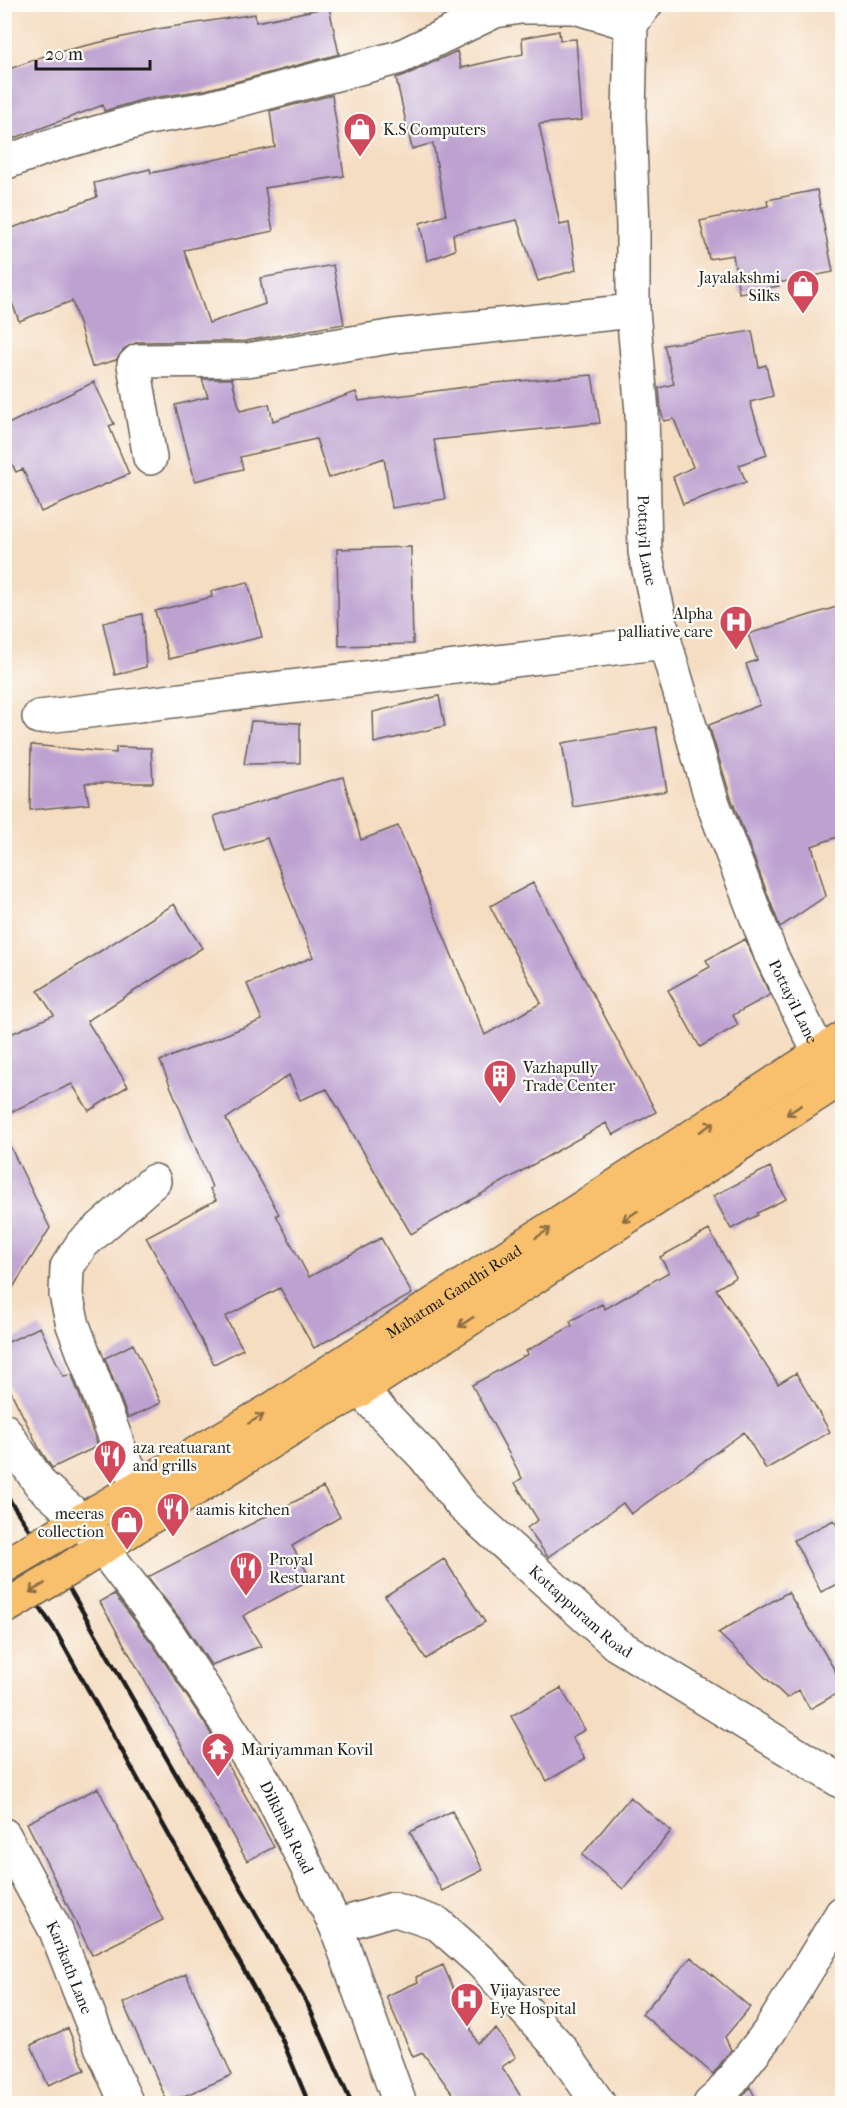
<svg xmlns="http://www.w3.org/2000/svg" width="847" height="2108" font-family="'IM FELL French Canon',serif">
<rect width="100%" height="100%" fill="#fdfcf7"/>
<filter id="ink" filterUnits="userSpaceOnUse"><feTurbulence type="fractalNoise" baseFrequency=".0167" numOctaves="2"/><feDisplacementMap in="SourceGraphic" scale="12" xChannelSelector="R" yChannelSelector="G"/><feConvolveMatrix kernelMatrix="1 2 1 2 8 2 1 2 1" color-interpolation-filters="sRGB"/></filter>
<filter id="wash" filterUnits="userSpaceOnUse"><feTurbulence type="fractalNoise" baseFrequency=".008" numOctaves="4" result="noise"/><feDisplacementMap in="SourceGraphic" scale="24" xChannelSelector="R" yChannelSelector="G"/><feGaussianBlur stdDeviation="1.35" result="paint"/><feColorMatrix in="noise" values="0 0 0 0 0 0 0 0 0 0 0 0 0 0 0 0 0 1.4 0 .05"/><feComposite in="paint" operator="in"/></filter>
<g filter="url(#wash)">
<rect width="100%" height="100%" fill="#f5ddc2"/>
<g id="blocks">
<path fill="#bda2d1" d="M329,7L339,54L205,90L145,99L104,111L103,105L4,142V71L50,54L157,29L255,14L256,22Z
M559,31L560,40L576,39L582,120L539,124L560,225L569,223L576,270L538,281L517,220L453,234L455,250L427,261L420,223L446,215L433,143L412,149L396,78L408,74L457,51L461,68L523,54L522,38Z
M332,95L344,176L265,188L273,231L184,250L209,323L265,304L260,278L333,265L344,324L245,341L138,342L125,348L116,360L92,367L72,301L19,321L4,282V231L97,197L94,183L150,169L151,173L275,147L270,111Z
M817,190L833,272L778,283L779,286L739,293L733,255L709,259L700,221L768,206L767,200Z
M752,331L759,367L766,365L773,396L750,402L767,455L739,465L746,482L683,504L673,477L693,467L674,419L664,421L661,412L659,388L674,384L664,345Z
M592,375L600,423L434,440L445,499L392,508L384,458L329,478L316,439L240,457L243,469L195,481L175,405L208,397L202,379H232L240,411L269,404L273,421L356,392L359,401L496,383Z
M94,382L114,424L109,426L129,474L41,512L23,469L16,472L4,448V426Z
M411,547L413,644L339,646L337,549Z
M248,582L262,637L169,659L155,611L212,597L211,591Z
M843,605V835L812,846L826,896L780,927L730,795L709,725L760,705L746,664L757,660L748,634Z
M142,614L146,667L115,675L103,623Z
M439,696L445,726L374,743L373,712Z
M251,721L300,723V763L244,764Z
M656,727L667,791L573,807L562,743Z
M31,745L116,753V747L151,748L153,783H85L89,804L30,810Z
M343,777L361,840L398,826L485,1035L541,1003L490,906L533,883L656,1112L613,1135L606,1123L411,1234L327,1089L300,1100L289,1075L226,1119L279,1214L276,1215L309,1277L381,1238L412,1294L314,1348L280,1288L225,1317L243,1349L214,1364L146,1237L216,1200L210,1189L212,1187L160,1061L262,1020L247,984L313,957L267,838L225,851L214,816Z
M174,904L202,948L87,1021L128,1086L89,1111L72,1084L4,1115V1037L54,1015L38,991Z
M745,939L770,995L733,1015L738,1025L700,1047L668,990L710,967L706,960Z
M4,1134L50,1228L4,1302Z
M770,1167L786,1199L757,1213L758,1215L731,1229L713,1196Z
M709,1230L736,1277L716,1289L778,1384L796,1373L830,1432L766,1469L744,1432L631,1514L623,1503L548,1557L527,1528L538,1520L515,1483L522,1478L472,1385L528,1354L526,1351L572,1326L570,1321L602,1304L605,1309L669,1272L660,1257Z
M40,1327L63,1376L72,1375L98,1446L52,1468L39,1448L4,1378V1344Z
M133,1344L161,1403L128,1418L105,1358Z
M323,1487L340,1517L292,1546L311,1579L243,1616L261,1646L211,1665L184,1624L148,1577Z
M834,1520L843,1538V1581L821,1592L794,1540Z
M444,1559L485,1622L426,1659L385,1596Z
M788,1592L843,1684V1690L810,1709L799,1690L787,1698L718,1633Z
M114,1594L154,1646L207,1727L274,1847L247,1861L100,1602Z
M561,1688L585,1730L572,1737L585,1759L547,1781L511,1716Z
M98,1788L163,1920L92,1955L27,1823Z
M630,1797L671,1831L623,1889L582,1855Z
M452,1811L483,1870L442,1891L410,1832Z
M691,1957L750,2007L725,2037L731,2050L713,2074L642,2014Z
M443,1965L477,2043L496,2029L516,2057L502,2067L525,2103H459L423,2053L413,2057L386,1996L418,1982L416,1977Z
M186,1974L232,2075L168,2103L123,2003Z
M68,2028L85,2070L48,2085L31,2045Z
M750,2087L758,2103H747L741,2099Z"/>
</g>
</g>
<g filter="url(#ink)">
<use href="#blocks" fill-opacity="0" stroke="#686056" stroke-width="1.5"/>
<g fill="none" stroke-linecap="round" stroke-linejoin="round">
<g stroke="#686056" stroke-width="36">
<g id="minor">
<path id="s1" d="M646,4L631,24L629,116L633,226V311L642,412L645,552L665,642L712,801L771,955L832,1079"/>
<path d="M4,163L50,146L148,118L209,108L400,57L495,11L520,7H575L631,24"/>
<path d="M150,458L134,365L138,361L247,360L395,336L633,311"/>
<path d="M39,717L665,642"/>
<path id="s2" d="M343,1367L360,1390L424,1456L462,1505L616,1644L842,1782"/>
<path id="s3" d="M4,1430L41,1485L81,1520L169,1635L266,1784L336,1926L400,2104"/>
<path d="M140,1485L123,1458L73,1325L66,1295L67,1267L82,1244L154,1181"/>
<path id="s4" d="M4,1835L56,1931L101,2046L127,2104"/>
<path d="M336,1926L393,1909L438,1924L481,1962L560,2048L599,2104"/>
<path d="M710,2104L721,2094L769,2032L842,1913"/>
</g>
</g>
<g stroke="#686056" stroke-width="36">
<g id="major">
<path id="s5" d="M60,1533L269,1411L842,1039"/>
<path d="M70,1568L308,1418L360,1390L842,1078"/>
</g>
</g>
<use href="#minor" stroke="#fff" stroke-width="33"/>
<use href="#major" stroke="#f8bf6c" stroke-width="33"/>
<path stroke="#1c1c1c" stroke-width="4.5" d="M4,1492L72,1593L308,2005L352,2104
M4,1555L55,1630L281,2037L309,2104"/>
<g stroke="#686056" stroke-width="36" stroke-linecap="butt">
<path id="major-bridge" d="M4,1566L60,1533
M4,1608L70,1568"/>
</g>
<use href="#major-bridge" stroke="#f8bf6c" stroke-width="33"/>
</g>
<defs><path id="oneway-shaft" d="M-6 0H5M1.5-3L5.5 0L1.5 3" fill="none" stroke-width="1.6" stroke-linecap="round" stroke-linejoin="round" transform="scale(1.5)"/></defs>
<g stroke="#8a6e44">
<use href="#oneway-shaft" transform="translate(794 1110) rotate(147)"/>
<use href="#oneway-shaft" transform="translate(707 1127) rotate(-33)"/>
<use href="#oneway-shaft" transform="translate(630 1216) rotate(147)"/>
<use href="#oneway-shaft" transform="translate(543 1233) rotate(-33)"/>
<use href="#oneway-shaft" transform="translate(466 1322) rotate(147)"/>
<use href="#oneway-shaft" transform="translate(256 1419) rotate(-30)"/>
<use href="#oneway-shaft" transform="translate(37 1588) rotate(149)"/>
</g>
</g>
<defs>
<g id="shop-pin" transform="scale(1.725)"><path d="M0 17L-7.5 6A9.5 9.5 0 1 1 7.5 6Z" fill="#d1495b" stroke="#fdfcf7"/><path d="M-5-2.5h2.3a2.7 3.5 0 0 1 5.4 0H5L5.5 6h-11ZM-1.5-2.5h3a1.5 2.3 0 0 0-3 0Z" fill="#fff"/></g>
<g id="hospital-pin" transform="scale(1.725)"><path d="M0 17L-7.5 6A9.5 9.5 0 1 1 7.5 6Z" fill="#d1495b" stroke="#fdfcf7"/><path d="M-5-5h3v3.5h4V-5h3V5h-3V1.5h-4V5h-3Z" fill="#fff"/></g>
<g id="building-pin" transform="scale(1.725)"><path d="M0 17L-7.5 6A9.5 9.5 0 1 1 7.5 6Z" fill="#d1495b" stroke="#fdfcf7"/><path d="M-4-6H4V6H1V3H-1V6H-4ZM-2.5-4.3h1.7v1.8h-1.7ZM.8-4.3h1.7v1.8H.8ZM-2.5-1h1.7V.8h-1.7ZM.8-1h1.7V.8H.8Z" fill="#fff"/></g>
<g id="restaurant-pin" transform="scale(1.725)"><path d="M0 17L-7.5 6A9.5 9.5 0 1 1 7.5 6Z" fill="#d1495b" stroke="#fdfcf7"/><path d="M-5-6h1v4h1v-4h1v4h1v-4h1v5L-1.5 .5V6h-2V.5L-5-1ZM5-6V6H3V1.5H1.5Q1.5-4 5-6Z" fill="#fff"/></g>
<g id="temple-pin" transform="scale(1.725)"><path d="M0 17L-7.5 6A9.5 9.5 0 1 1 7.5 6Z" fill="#d1495b" stroke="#fdfcf7"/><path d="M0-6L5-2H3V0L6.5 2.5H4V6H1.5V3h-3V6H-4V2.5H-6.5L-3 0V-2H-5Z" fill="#fff"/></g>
</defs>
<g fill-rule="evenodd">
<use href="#shop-pin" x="360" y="129"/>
<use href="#shop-pin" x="803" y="286"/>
<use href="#hospital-pin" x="736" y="622"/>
<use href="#building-pin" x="500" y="1076"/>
<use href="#restaurant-pin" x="110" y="1456"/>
<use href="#restaurant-pin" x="173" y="1509"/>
<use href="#shop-pin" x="127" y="1522"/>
<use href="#restaurant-pin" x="246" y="1568"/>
<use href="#temple-pin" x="218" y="1749"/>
<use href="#hospital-pin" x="467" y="1999"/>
</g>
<g text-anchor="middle" stroke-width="4.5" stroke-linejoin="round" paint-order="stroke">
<g font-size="16" fill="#1c1c1c" stroke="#fdfcf7" text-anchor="start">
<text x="383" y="135">K.S Computers</text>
<text x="780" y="283" text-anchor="end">Jayalakshmi<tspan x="780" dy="18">Silks</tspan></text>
<text x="713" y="619" text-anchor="end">Alpha<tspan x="713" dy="18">palliative care</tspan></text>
<text x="523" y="1073">Vazhapully<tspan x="523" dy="18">Trade Center</tspan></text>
<text x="133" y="1453">aza reatuarant<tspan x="133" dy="18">and grills</tspan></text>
<text x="196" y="1515">aamis kitchen</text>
<text x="104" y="1519" text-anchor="end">meeras<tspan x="104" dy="18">collection</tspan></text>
<text x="269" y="1565">Proyal<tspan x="269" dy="18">Restuarant</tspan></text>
<text x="241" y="1755">Mariyamman Kovil</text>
<text x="490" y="1996">Vijayasree<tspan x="490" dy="18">Eye Hospital</tspan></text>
</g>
<g font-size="16" fill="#1c1c1c" stroke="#fdfcf7">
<text dy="6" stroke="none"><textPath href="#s1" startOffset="542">Pottayil Lane</textPath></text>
<text dy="6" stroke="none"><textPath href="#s1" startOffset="1028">Pottayil Lane</textPath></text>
<text dy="6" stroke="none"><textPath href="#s5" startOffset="462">Mahatma Gandhi Road</textPath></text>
<text dy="6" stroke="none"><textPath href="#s2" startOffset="342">Kottappuram Road</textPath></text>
<text dy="6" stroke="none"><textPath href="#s3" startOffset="490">Dilkhush Road</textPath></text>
<text dy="6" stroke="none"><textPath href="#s4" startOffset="148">Karikath Lane</textPath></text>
</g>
</g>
<rect width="847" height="2108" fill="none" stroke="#fdfcf7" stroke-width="24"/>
<path d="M36 60v9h114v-9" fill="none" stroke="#1c1c1c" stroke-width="3"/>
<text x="45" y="60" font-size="18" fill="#1c1c1c" stroke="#fdfcf7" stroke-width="4.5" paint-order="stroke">20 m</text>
</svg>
